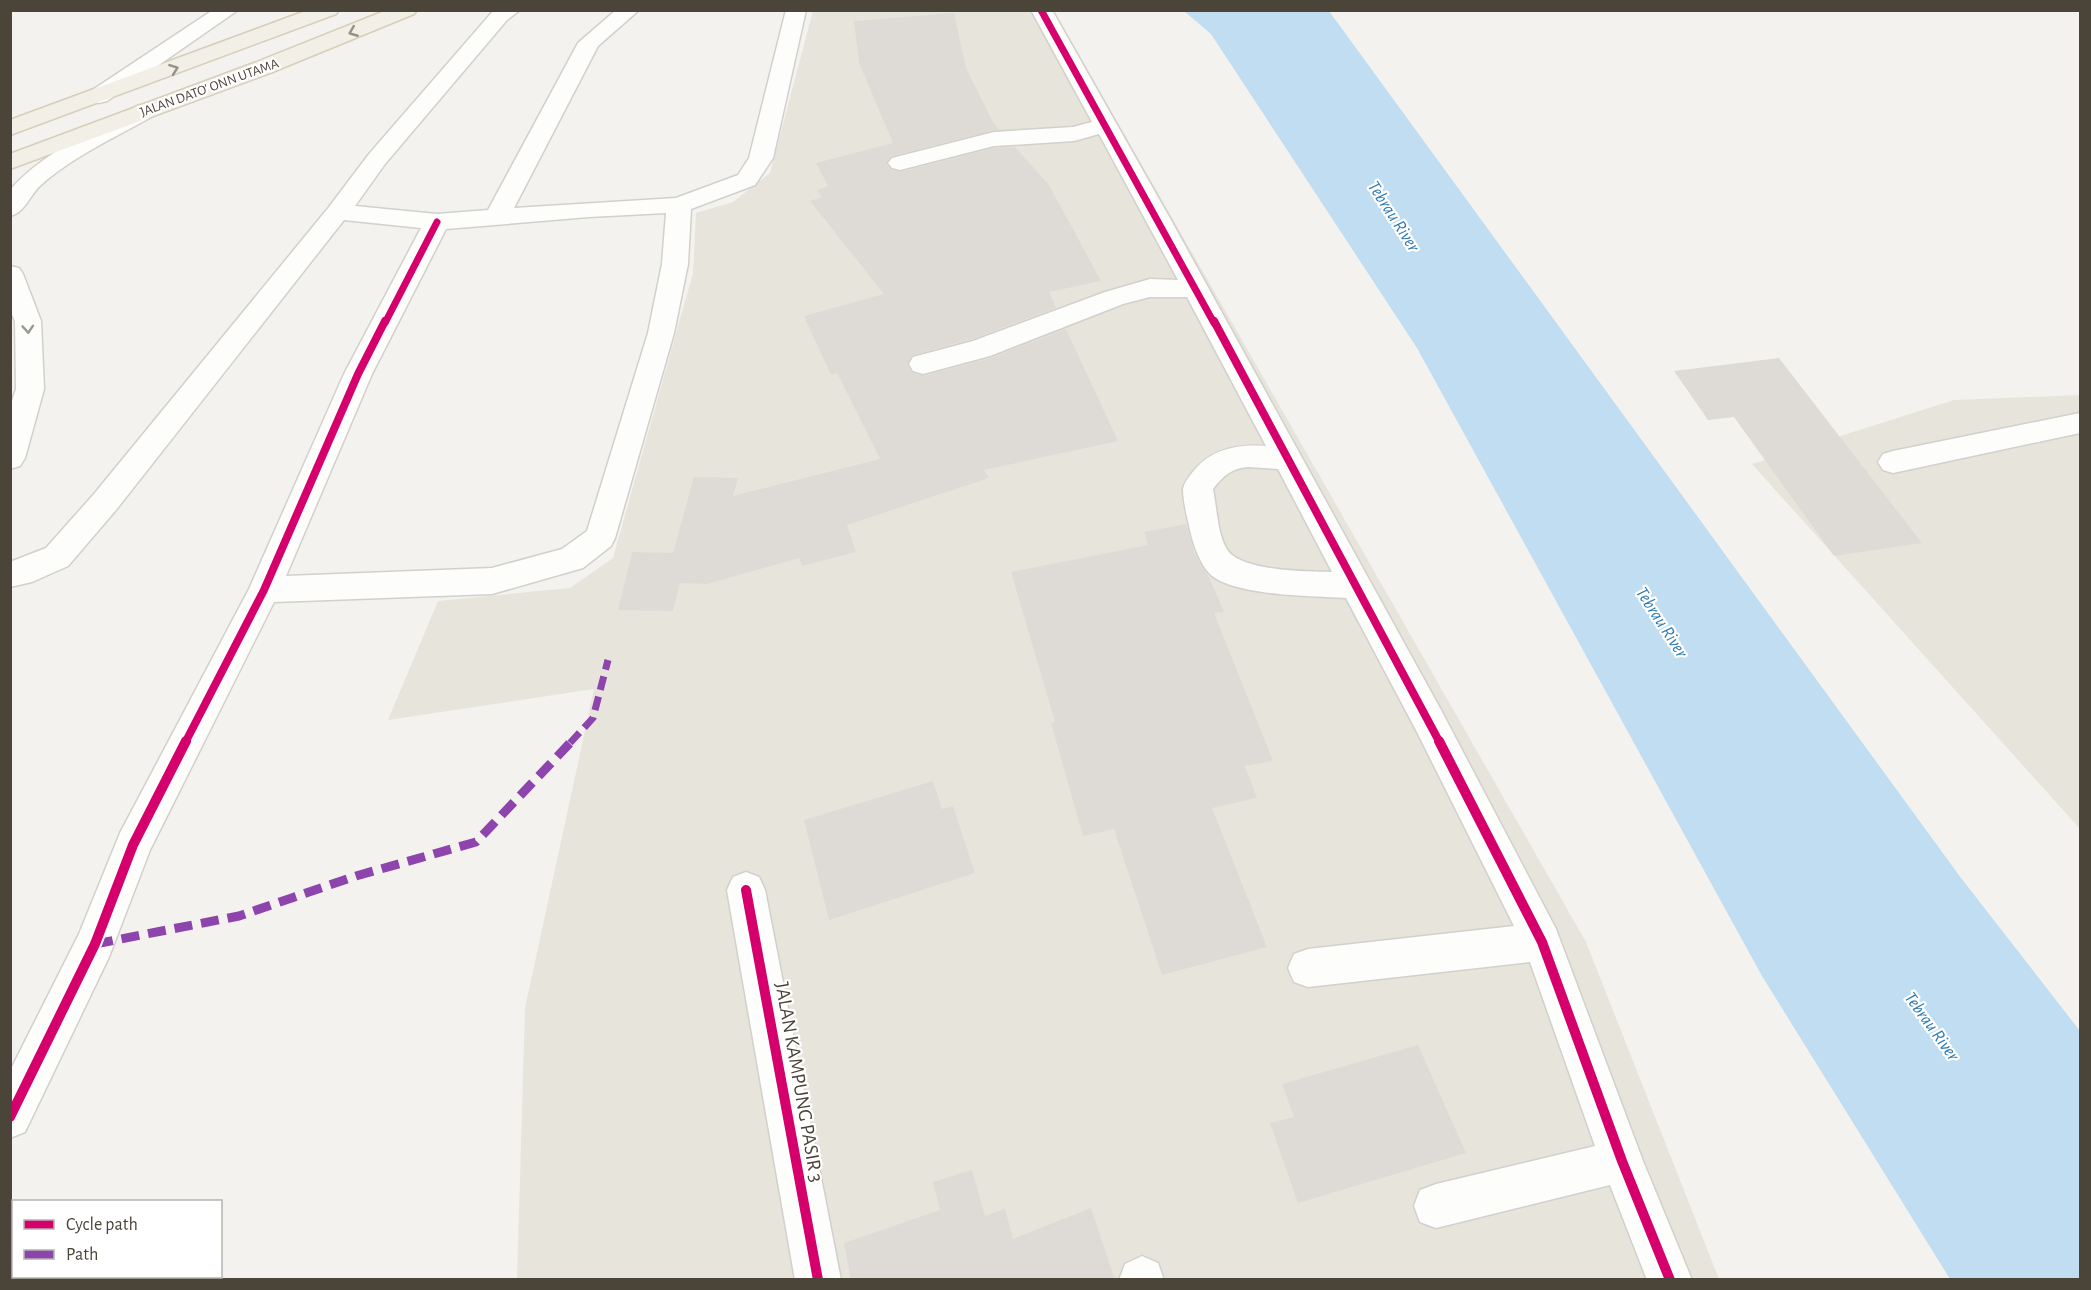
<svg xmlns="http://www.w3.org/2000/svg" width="2091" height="1290" font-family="'Alegreya Sans',sans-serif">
<rect width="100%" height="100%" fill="#f4f2ee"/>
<path fill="#e7e4dc" d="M813,11H1054L1586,942L1719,1279H517L525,1008L594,689L388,720L438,601L570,588L613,558L693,273L696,213L733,202L770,173Z
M2080,395V829L1752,464L1954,400Z"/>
<path fill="#c0ddf1" d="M1184,11H1329L1961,878L2080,1031V1279H1950L1762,976L1417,348L1211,34Z"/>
<path fill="#dedbd6" d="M954,13L966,68L994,124L999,129L891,156L886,164L891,170L901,172L994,148L1015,147L1049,185L1101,281L1049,292L1056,308L972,339L912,355L907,365L912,373L924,376L991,358L1066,329L1118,441L984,470L989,478L847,525L856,552L802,566L799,558L707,584L680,583L673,611L618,610L632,552L673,553L694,477L738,478L733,496L880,459L837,373L831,375L804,316L884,294L810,201L822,197L817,190L828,186L816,163L893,143L859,63L854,21Z
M1779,358L1816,406L1922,543L1834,556L1734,417L1708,420L1674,371Z
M1186,524L1195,555L1209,577L1224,612L1214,613L1273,761L1245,766L1257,798L1212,808L1267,947L1162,975L1114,829L1083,836L1051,723L1055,722L1011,572L1148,545L1144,532Z
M933,781L942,809L953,806L975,873L829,920L804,820Z
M1418,1045L1466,1153L1298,1203L1270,1123L1294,1117L1282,1084Z
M972,1170L985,1216L1005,1209L1013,1239L1091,1208L1115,1280H851L844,1243L940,1210L933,1182Z"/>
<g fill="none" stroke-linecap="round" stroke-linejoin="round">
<g stroke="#d2d0cb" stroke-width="3">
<path id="minor" d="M213,10H238L107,101L99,103L91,101L88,96L91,91Z
M494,10H520L507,20L385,164L355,206L437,214L488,210L578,43L616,10H639L598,46L514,208L676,198L738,175L749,158L786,10H806L773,158L755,185L691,209L688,264L674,333L615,538L611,546L583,568L492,594L274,602L150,850L109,957L25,1132L10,1138V1071L79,934L120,833L249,589L344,374L421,228L344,220L116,510L68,566L32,582L10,587V562L46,548L94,494L329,207L369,154ZM666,213L662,264L648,333L587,531L562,549L492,568L286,576L372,374L446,229L589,217Z
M1031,10H1052L1172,222L1441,710L1556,929L1643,1161L1692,1280H1647L1610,1185L1436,1228L1420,1222L1414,1206L1420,1190L1436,1184L1595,1146L1530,962L1308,987L1294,982L1288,968L1294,954L1308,949L1514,926L1417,732L1346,598C1313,596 1236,596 1211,575C1200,565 1193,544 1190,530C1187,517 1183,501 1183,489C1184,483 1189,477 1192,473C1210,449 1237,444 1266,446L1187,297H1150L1123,304L990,356L923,374L913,371L909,364L913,357L973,341L1105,292L1150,279L1178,280L1099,134L1074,141L994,146L900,170L892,168L888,163L892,158L994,132L1073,127L1092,122ZM1248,467L1278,469L1332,572C1307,571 1239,572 1226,548C1217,531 1217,508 1213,489C1223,476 1232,468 1248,467Z
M145,104L153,106L156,111L153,116C116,137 74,156 42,184C30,194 25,213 10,216V190C43,152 94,131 137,106Z
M10,266L19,268L23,274L41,321L44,389L25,458L20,466L10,469V407L16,389L15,321L10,310Z
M2080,413V433L1893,473L1883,470L1878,462L1883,454L1893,451Z
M746,872L759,877L765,890L841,1280H795L727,890L733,877Z
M1142,1256L1158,1263L1164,1280H1119L1125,1264Z"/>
</g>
<g stroke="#d6cebb" stroke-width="3">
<path id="major" d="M308,10H339L336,14L10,135V120Z
M387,10H417L414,14L270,73L10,169V154L254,63Z"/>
</g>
<use href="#minor" fill="#fdfdfc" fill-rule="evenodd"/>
<use href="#major" fill="#f2efe6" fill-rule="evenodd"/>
<path stroke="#8e44ad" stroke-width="7" stroke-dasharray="14 7" stroke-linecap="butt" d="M570,743L593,718L608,660"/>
<path stroke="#8e44ad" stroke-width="9" stroke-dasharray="18 9" stroke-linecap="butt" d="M95,944L239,916L356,876L476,842L572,741"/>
<g stroke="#fff" stroke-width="10">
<path id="cycleway-far2" d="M1041,10L1214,323
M385,323L437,222"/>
</g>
<g stroke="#fff" stroke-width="12">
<path id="cycleway-far1" d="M1214,321L1440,743
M185,743L264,590L358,374L385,321"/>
</g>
<g stroke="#fff" stroke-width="14">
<path id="cycleway" d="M1439,741L1542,942L1622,1161L1670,1280
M746,890L818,1280
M10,1117L95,944L133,845L186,741"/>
</g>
<use href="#cycleway-far2" stroke="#d6006c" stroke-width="7"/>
<use href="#cycleway-far1" stroke="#d6006c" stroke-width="8"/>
<use href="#cycleway" stroke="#d6006c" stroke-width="10"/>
</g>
<defs><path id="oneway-chevron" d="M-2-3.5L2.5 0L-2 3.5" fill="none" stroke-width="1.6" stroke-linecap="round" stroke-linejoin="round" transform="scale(1.5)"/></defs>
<g stroke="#969187">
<use href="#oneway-chevron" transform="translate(353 32) rotate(158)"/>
<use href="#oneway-chevron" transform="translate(174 69) rotate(-20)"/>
</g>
<use stroke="#9b9791" href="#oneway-chevron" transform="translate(28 329) rotate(86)"/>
<g text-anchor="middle" stroke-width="4.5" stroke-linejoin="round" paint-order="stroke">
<g font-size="14" fill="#4b4439" stroke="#fff">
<text transform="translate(209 87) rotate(-20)" y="5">JALAN DATO' ONN UTAMA</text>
</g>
<g font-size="18" font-style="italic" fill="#2e7ab2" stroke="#fff">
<text transform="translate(1394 216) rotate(57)" y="6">Tebrau River</text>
<text transform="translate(1662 622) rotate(57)" y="6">Tebrau River</text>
<text transform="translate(1932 1026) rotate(54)" y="6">Tebrau River</text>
</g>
<g font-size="20" fill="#4b4439" stroke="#fff">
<text transform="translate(800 1082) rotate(80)" y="7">JALAN KAMPUNG PASIR 3</text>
</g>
</g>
<rect width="2091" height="1290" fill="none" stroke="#4b4439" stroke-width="24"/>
<rect x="12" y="1200" width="210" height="78" fill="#ffffff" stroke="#b7b4b0" stroke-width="1.5"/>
<rect x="24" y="1220" width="30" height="9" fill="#d6006c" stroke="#b7b4b0" stroke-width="1.5"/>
<text x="66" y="1230" font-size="18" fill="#4b4439">Cycle path</text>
<rect x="24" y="1250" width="30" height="9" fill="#8e44ad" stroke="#b7b4b0" stroke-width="1.5"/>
<text x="66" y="1260" font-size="18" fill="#4b4439">Path</text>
</svg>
